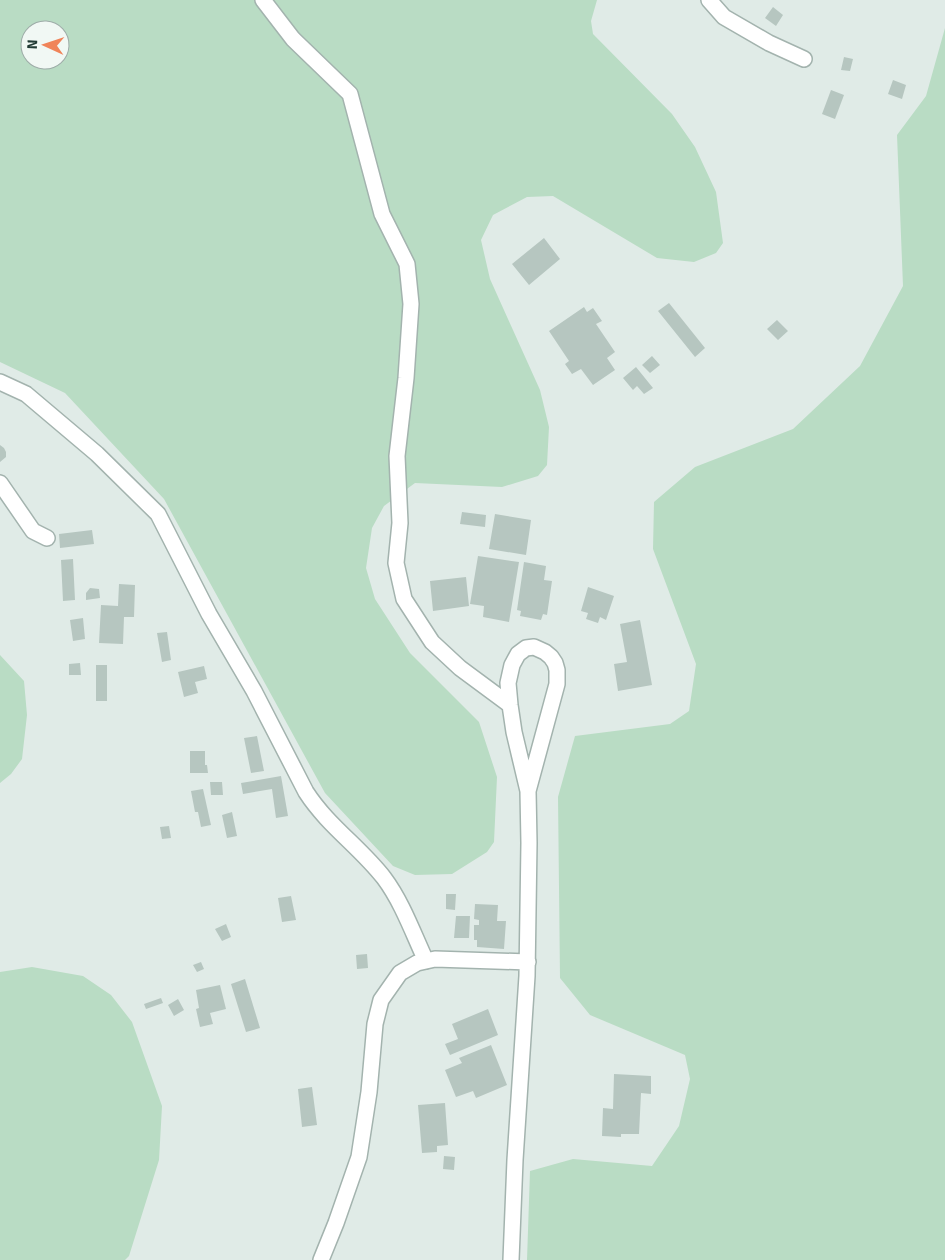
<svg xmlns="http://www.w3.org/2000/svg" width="945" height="1260" font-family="Signika,sans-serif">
<rect width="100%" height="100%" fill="#e0ebe7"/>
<path fill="#b9dcc4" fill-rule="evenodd" d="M0,0H597L591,21L593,34L672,114L695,147L716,192L723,243L716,253L694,262L657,258L553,196L527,197L493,215L481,240L490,279L540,390L549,427L547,465L538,476L502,487L415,483L384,506L372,528L366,568L375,599L410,653L479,722L497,777L494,842L487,852L452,874L415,875L393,866L325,793L164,499L65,393L0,362ZM30,30H60V60H30Z
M945,28V1260H527L530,1171L573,1159L652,1166L679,1126L690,1079L685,1055L590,1015L560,978L558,797L575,736L670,724L689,711L696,664L653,549L654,502L695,467L793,429L860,366L903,286L897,135L926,96Z
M0,655L24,681L27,715L22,759L11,774L0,783Z
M32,967L83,976L111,995L132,1022L162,1106L159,1160L129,1256L125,1260H0V972Z"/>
<path fill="#b6c6c0" d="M773,7L783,15L776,26L765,18Z
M844,57L853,59L850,71L841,70Z
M893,80L906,85L902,99L888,94Z
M831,90L844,95L835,119L822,114Z
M544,238L560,259L529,285L512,264Z
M669,303L705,348L695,357L658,311Z
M584,307L587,312L593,308L602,321L596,324L615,352L607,358L615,370L593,385L581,369L572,374L565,364L569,361L549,331Z
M777,320L788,331L778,340L767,329Z
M652,356L660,365L650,373L642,365Z
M636,367L653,388L644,394L637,386L633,390L623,378Z
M0,445L4,448L6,452V457L0,462Z
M462,512L486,515L485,527L460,524Z
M495,514L531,520L526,555L489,549Z
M92,530L94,544L60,548L59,534Z
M478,556L519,562L509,622L483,617L484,606L470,604Z
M73,559L75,600L63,601L61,560Z
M524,562L546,566L544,580L552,581L547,615L543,614L541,620L520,616L521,611L517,610Z
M466,577L469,606L433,611L430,581Z
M119,584L135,585L134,617H124L123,644L99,643L101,605L118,606Z
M588,587L614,596L606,620L600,617L598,623L586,619L588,613L581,611Z
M90,588L99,589L100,598L86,600V593Z
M83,618L85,639L73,641L70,620Z
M640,620L652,685L618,691L614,664L627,662L620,624Z
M167,632L171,660L162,662L157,633Z
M80,663L81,675H69V664Z
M96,665H107V701H96Z
M204,666L207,679L195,682L198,693L184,697L178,672Z
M257,736L264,771L251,773L244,738Z
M190,751H205V765H207L208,773H190Z
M281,776L288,816L276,818L272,789L243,794L241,783Z
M210,782H222L223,795H211Z
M203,789L211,825L201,827L198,812H195L191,791Z
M232,812L237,836L227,838L222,815Z
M169,826L171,838L162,839L160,827Z
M446,894H456L455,910L446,909Z
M291,896L296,920L282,922L278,898Z
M475,904L498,905L497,921H506L504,949L477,947V940H474V925H479V920L474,919Z
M456,916H470L469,938H454Z
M226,924L231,937L222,941L215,929Z
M367,954L368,968L357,969L356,955Z
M201,962L204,969L197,972L193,965Z
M245,979L260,1028L246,1032L231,984Z
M220,985L226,1009L210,1013L213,1024L200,1027L196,1009L199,1008L196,990Z
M161,998L163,1003L146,1009L144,1004Z
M178,999L184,1010L174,1016L168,1005Z
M488,1009L498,1035L450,1055L445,1044L458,1039L452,1024Z
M491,1045L507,1085L476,1098L473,1091L456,1097L445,1070L462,1063L459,1058Z
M614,1074L651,1076V1094L641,1093L639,1134H621V1137L602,1136L603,1108L613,1109Z
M312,1087L317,1125L302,1127L298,1089Z
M445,1103L448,1145L437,1146V1152L422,1153L418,1105Z
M444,1156L455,1157L454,1170L443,1169Z"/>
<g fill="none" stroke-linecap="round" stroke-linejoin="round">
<g stroke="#a3b3ae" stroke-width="18">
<path id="street" d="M263,0L293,39L350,94L382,214L407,264L411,304L406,378L397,456L400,523L396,563L404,599L432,642L460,668L510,705
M709,0L724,17L769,43L804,59
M0,382L26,394L97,454L158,514L209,614L254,691L306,792C328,826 360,847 384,878C402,902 413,933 426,961
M0,483L33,531L47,538
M321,1260L336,1223L359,1157L369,1092L375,1024L381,1000L400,973L417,963L435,959L528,962
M511,1260L515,1160L527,976L529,843L528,791L514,732L510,705L508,683L512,665L518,654L526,648L534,647L545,652L551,657L555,663L557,670V684L528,791"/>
</g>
<use href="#street" stroke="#fff" stroke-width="15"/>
</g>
<g transform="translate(45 45) rotate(273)"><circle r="24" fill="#f1f8f4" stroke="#9eaca8"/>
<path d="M0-4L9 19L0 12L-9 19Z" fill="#f08459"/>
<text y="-8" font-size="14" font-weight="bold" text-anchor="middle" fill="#213b35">N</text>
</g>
</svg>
